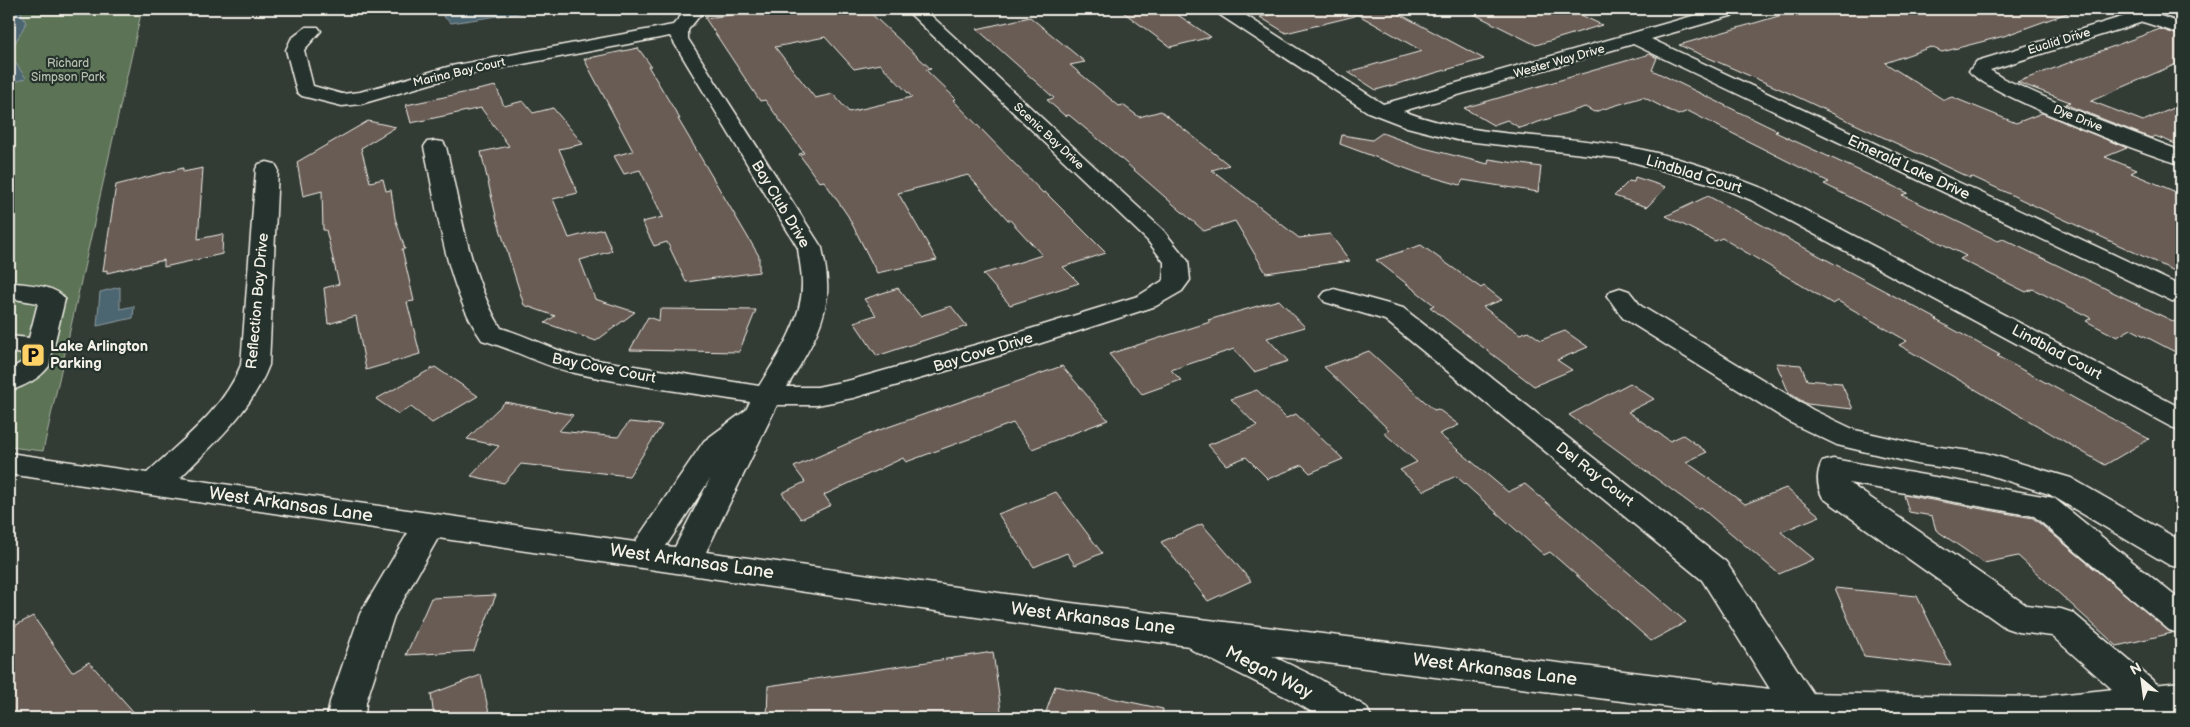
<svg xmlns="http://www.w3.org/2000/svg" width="2190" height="727" font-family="'Balsamiq Sans',sans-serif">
<rect width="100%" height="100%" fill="#333b35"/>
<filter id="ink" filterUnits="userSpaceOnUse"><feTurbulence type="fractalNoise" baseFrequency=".02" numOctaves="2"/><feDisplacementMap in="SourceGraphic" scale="10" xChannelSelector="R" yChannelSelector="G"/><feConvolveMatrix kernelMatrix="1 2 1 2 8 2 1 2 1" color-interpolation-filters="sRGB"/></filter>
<g filter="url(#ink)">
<path fill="#5c7357" stroke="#a8b2a0" d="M9,9H142L43,451L9,447Z"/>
<path fill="#4c6571" stroke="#8f9da1" d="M9,9H20L26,23L9,54L26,78L9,84Z
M435,9H545L451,23Z
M120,287V309L134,306L133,318L97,326L100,292Z"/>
<path fill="#675b55" stroke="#f4f1e8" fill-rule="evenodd" d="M730,9H866L931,69L926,70L956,99L953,100L1043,193L1045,192L1106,253L1063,267L1079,283L1010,305L983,274L1042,255L1010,220H1008L968,175L898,193L937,260L877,273L848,216L824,181L819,182L799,154L804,153L765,100L760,101L705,18L731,15ZM825,37L854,69L880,64L912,97L849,112L833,94L815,98L775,47Z
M1119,9H1169L1211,37L1170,47Z
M1301,9H1390L1484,59L1376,90L1348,72L1422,51L1355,13V16L1286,33L1260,17Z
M1464,9H1568L1602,25L1536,45Z
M1803,9H2070V12L2004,36L1942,52L1931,47L1885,63L1944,100L1952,97L2016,123L2042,113L2127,148L2105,157L2137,170L2131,173L2181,194V274L1973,177L1970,178L1789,93L1679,45Z
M1030,17L1085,62L1070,65L1119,106L1123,105L1139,117L1161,111L1229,165L1212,170L1299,238L1330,234L1350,261L1266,273L1235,221L1204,231L1103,143L1069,115L1065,116L1047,100L1054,98L977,29Z
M2160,29L2181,36V62L2091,101L2143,121L2181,105V146L2155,136L2151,138L2072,107L2065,104L2070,102L2017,82Z
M638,48L651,66H648L680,119H678L759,256V272L686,282L667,242L654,246L642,222L663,217L640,170L624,174L614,156L633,151L584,59Z
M1650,54L1657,58L1652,70L1778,131L1775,132L1908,193L1902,195L1998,241L2003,239L2181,325V355L2131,329L2117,337L2086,321L2091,318L2033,289L2026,292L1960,259L1966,256L1824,184L1829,182L1688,111L1678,115L1643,97L1594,112L1585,107L1520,128L1507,120L1493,125L1464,108Z
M496,86L504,106L523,101L533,113L553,108L583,144L559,149L578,193L553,199L569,238L603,229L612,251L580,260L595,299L635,312L596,341L545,323L555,316L524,305L496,216L481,152L509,146L481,108L411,123L406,105Z
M368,121L396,127L361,148L370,182L383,179L386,191L391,190L395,218L405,249H402L414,301L407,302L420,354L366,370L356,316L328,324L324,288L339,284L326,230H323L322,191L303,196L297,162Z
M1382,133L1420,147L1488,164L1489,159L1541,167L1538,192L1463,180L1460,185L1418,173L1340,144L1342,135L1372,140Z
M183,168V172L203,168L198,239L223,234L222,254L164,267V260L107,273V270L103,271L116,185Z
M1635,177L1666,187L1647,207L1614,196L1629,181L1634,182Z
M1708,196L1937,319L1936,320L2000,355L1997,356L2149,439L2105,465L1899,345L1907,341L1838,301L1833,304L1722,238L1715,241L1666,216Z
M1421,245L1481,288L1484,286L1502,300L1483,307L1520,334L1528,331L1541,340L1565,331L1588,347L1557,360L1572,370L1534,386L1430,307L1434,305L1376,260Z
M898,288L920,316L951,306L967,326L877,356L854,322L876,315L864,299Z
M1279,300L1305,327L1267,338L1288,361L1254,372L1234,349L1171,370L1181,380L1142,394L1109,354L1210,322L1208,320Z
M660,309L756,310L739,352L630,350L648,317L659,321Z
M1369,351L1434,410L1438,409L1459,425L1439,434L1508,492L1525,484L1686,622L1651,641L1550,552L1544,555L1456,476L1424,491L1400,470L1417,462L1384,433L1389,430L1324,367Z
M1776,363L1801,365L1807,380L1841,383L1853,409L1807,404L1789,393Z
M1062,366L1108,420L1032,449L1013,423L906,462L903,458L824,495L831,505L801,519L782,493L805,482L794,467L874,432Z
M435,367L478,396L432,423L411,407L398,414L376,399Z
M1630,383L1654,399L1628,412L1670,441L1683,435L1707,452L1686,462L1745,504L1786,488L1820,516L1781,532L1814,559L1779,574L1700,507L1698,509L1569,415Z
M1257,390L1286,418L1296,414L1343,459L1310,473L1302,465L1268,479L1246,457L1226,465L1208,445L1257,426L1231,399Z
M505,402L573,415L559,431L618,437L629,422L662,425L629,476L521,464L504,483L471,476L499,446L467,439Z
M1056,492L1102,553L1075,565L1067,553L1034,567L998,514Z
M1904,495L2033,518L2172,633L2117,646L2018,556L1984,563L1936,530L1932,516L1909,512Z
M1202,524L1251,581L1208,601L1161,542Z
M1835,588L1917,596L1951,666L1864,656Z
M496,595L474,651L406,655L431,598Z
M33,616L72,672L89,662L139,718H9V629Z
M993,652L1002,718H767L768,686Z
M481,675L490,718H434L431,694Z
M1055,686L1163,709L1162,718H1044Z"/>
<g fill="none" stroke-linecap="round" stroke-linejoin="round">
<g stroke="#f4f1e8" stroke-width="3">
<path id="minor" d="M687,9H705L688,30V39L822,248C824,259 827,271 827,283C830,319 805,357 787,387H817L851,380L1014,334L1138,296L1164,280V262L1147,240L905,9H924L1163,230L1188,261L1190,280L1182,291L1156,306L1032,346L853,398L817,405H777L706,552L1071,603L1770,689L1702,580L1385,320L1325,302L1321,297L1325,292L1334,289L1403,308L1726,562L1816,698L1822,709L1817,718H1754L1272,656L1318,678L1366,707L1372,718H1322L1292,700L1192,650L1189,646L1071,631L438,538L394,616L366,702L365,718H327L330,702L360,614L408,533L9,474V453L147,473C182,440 223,410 241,365L256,169L259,164L267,162L275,164L278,169L269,365C251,412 214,443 180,478L635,542L704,441L746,410L750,402C692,393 632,386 575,373C542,366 514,349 482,340C445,286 438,210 424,147L427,142L435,141L443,142L446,147C460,206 469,276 501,328C528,336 551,349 578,357L759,386C778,356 803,319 802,283C802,271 799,259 798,248L670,36L454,77L361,104L342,106L302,96L297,92L286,50L291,39L306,27H318L321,31L304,50L313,86L342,94L360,92L451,66L673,25ZM710,479L675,547L666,546Z
M1219,9H1247L1242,13L1383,104L1717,9H1744L1741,13L1651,39L2181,286V304L2172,301L1633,44L1403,111C1471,137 1546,134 1617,145C1669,153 1719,171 1767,190L2181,408V430L2171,427L1751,200L1712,184L1618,158L1457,140L1407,127L1368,112L1220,15L1217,11Z
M2118,9H2140L2181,23V34L2143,22L1990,70L2002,78L2071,109L2181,151V164C2151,158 1984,92 1969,71L1977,61L2125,16L2120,14Z
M9,282C26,285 55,284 65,299L49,366C41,378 23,387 9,391V370L22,362L24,354L9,352V336L29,338L38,303L9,298Z
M1620,288L1629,291L1641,306L1813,410L1855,430L1917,444L1985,453L2071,478L2181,541V568L2169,565L2049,494L1983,473L1917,464L1837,445L1793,424L1623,318L1607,296L1611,291Z
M1833,459L2054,498L2181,601V634L2169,630L2034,516L1849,483L2026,605L2061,609L2073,613L2164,690L2169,701L2164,712L2151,717L2138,712L2052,636L2018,632L2006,628L1823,498C1817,487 1816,474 1822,462Z"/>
</g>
<g stroke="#f4f1e8" stroke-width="3">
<path id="major" d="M2181,682V713L2137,718H1741L1747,707L1803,693L2038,697Z"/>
</g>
<use href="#minor" fill="#26332d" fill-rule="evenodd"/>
<use href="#major" fill="#26332d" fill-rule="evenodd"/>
</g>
</g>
<defs>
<g id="parking-square" transform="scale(1.25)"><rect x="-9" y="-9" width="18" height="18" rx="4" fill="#ffd166" stroke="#26332d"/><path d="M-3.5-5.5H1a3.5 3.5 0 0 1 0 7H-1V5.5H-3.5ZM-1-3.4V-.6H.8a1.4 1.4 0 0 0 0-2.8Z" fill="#111"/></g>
</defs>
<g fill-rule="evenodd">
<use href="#parking-square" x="33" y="355"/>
</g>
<g text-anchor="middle" stroke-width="4.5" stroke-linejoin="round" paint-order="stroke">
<g font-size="12" fill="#f4f1e8" stroke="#26332d">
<text transform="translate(2059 41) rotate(-17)" y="4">Euclid Drive</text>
<text transform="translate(1559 61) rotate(-16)" y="4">Wester Way Drive</text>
<text transform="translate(459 72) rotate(-13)" y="4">Marina Bay Court</text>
<text transform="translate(2078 118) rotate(22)" y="4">Dye Drive</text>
<text transform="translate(1049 136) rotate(43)" y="4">Scenic Bay Drive</text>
</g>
<g font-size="12" fill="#b7bfae" stroke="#26332d">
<text x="68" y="67">Richard<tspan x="68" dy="14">Simpson Park</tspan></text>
</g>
<g font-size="15" fill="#f4f1e8" stroke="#26332d">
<text transform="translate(1909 167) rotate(25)" y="5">Emerald Lake Drive</text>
<text transform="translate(1694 174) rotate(17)" y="5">Lindblad Court</text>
<text transform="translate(781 204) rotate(59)" y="5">Bay Club Drive</text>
<text transform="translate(257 301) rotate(-85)" y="5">Reflection Bay Drive</text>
<text transform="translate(983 352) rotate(-17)" y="5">Bay Cove Drive</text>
<text transform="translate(2057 352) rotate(28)" y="5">Lindblad Court</text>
<text transform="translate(604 368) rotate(11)" y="5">Bay Cove Court</text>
<text transform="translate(1595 474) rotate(38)" y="5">Del Ray Court</text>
</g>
<g font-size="15" font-weight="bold" fill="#f4f1e8" stroke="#26332d" text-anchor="start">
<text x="50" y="351">Lake Arlington<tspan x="50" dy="17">Parking</tspan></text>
</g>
<g font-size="18" fill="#f4f1e8" stroke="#26332d">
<text transform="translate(291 504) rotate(8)" y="6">West Arkansas Lane</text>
<text transform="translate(692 561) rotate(8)" y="6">West Arkansas Lane</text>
<text transform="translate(1093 618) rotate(7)" y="6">West Arkansas Lane</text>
<text transform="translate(1495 669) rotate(7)" y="6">West Arkansas Lane</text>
<text transform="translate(1269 672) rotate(27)" y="6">Megan Way</text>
</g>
</g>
<rect width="2190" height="727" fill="none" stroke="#26332d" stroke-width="30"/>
<rect x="15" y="15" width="2160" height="697" fill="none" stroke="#f4f1e8" stroke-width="2" filter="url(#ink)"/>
<g transform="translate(2142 680) rotate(331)" stroke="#26332d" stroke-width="4" paint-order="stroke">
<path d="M0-4L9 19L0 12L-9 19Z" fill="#f4f1e8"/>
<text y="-8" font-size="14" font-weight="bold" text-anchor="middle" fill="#f4f1e8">N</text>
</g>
</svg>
